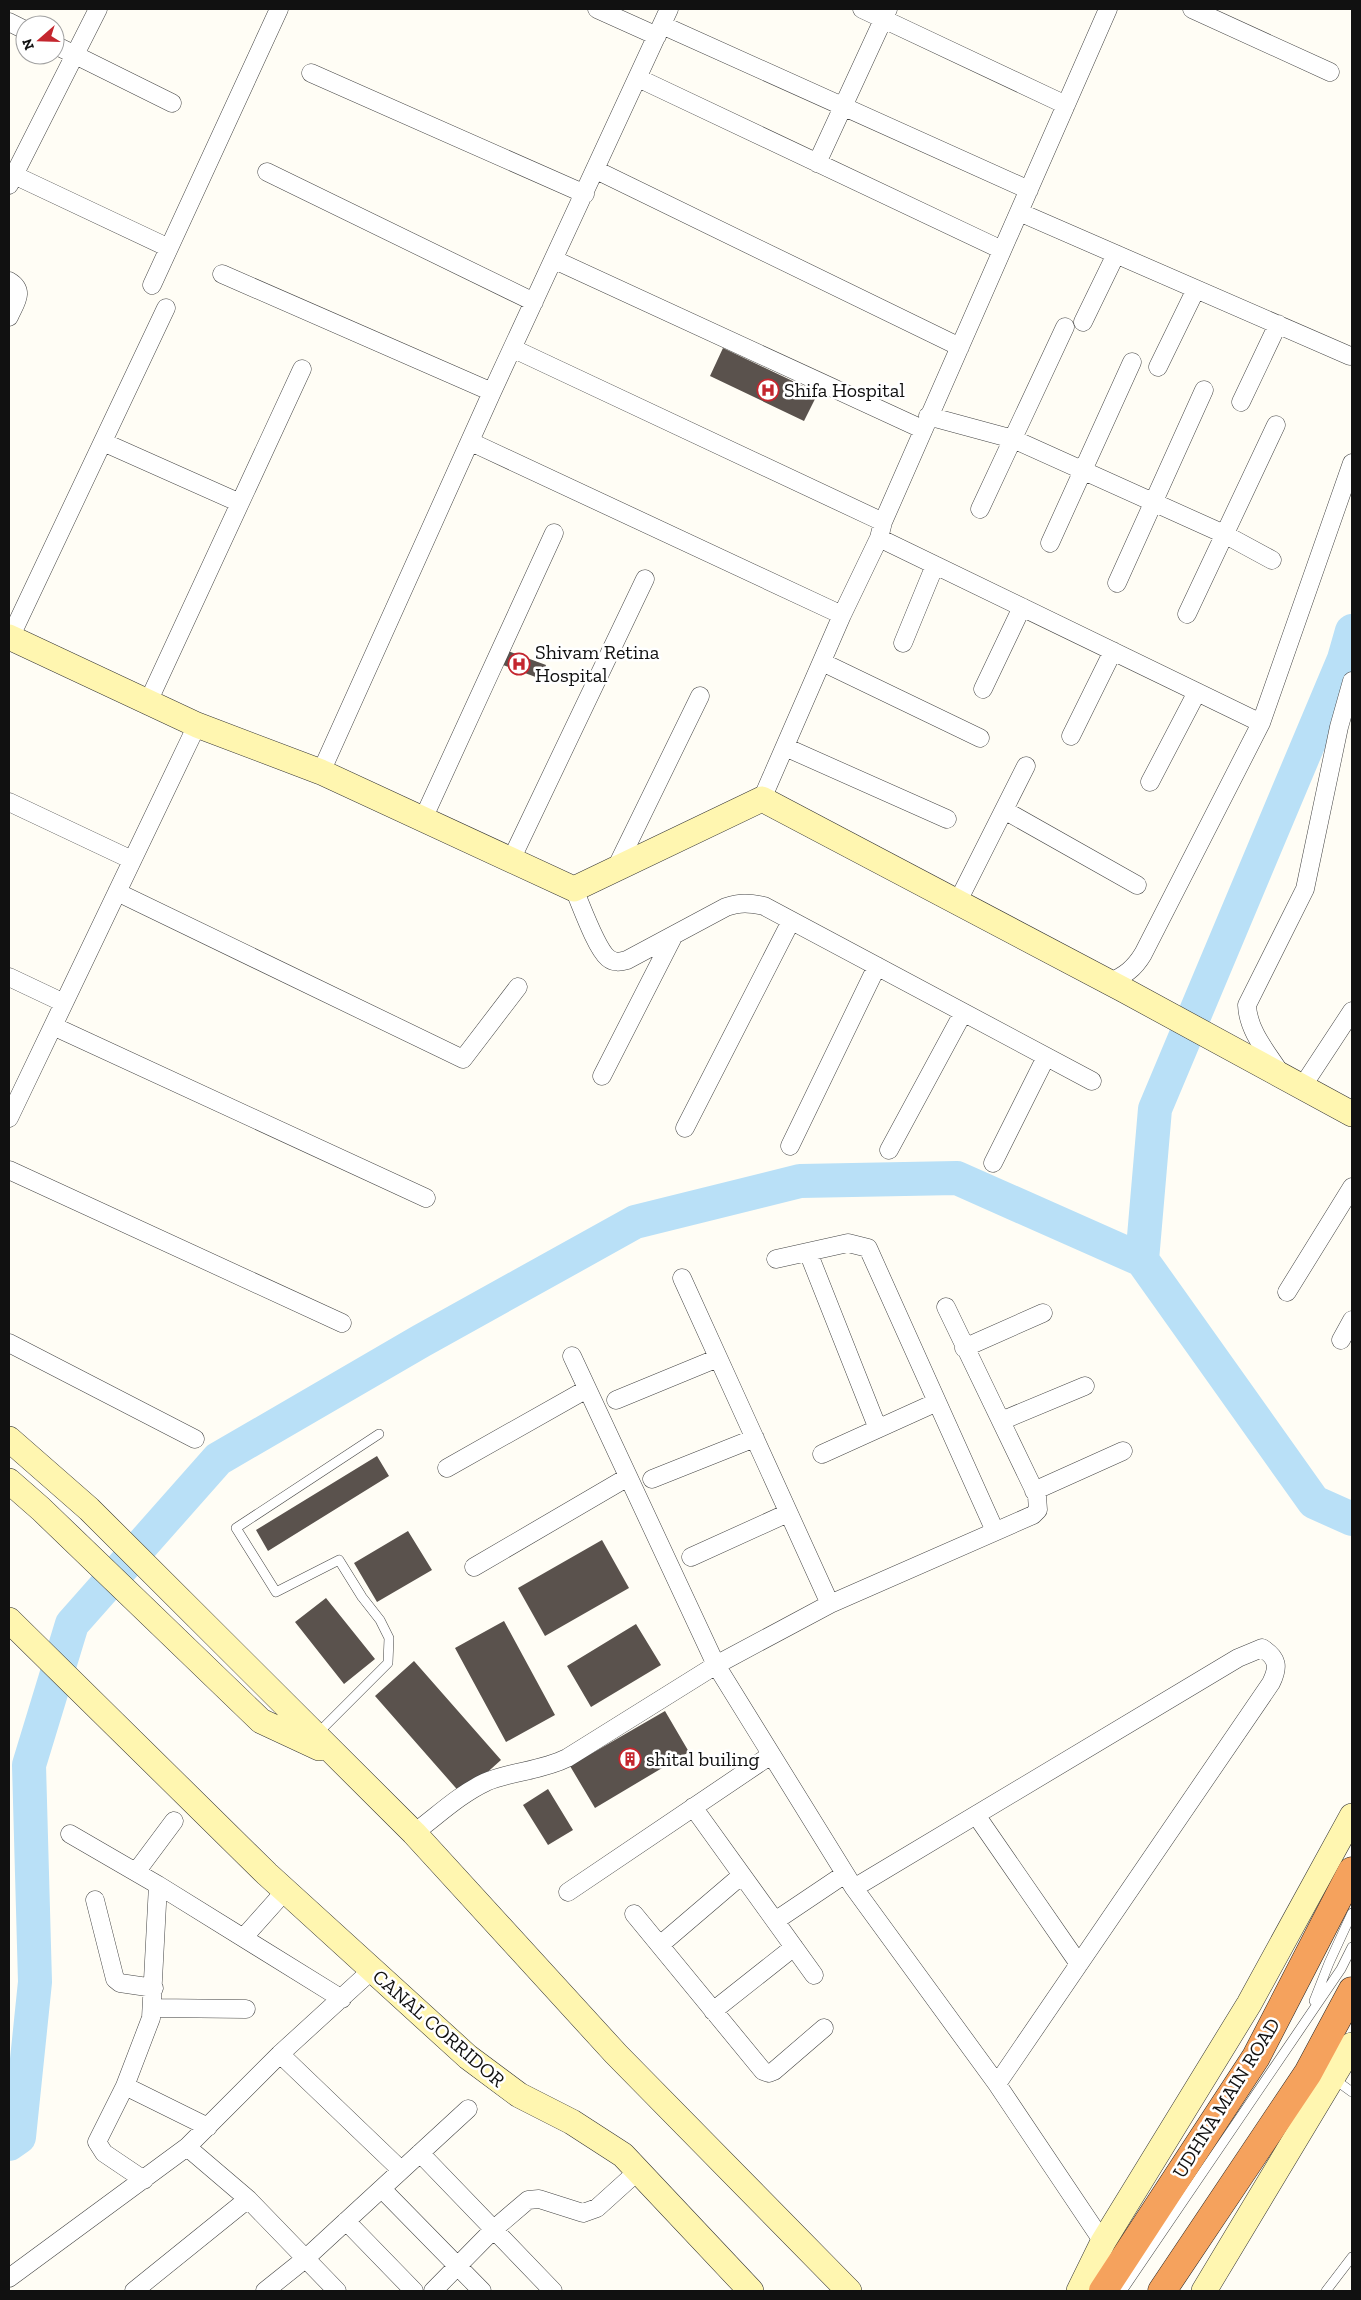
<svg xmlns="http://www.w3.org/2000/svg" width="1361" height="2300" font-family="'Zilla Slab',serif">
<rect width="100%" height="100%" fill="#fffdf5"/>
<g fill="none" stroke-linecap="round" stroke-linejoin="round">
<path stroke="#b9e0f7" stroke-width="34" d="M1352,631L1344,659L1155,1109L1142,1260L1314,1502L1352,1519
M9,2144L19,2137L35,1982L29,1765L72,1624L218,1459L421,1341L635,1222L800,1181L957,1178L1142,1260"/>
</g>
<path fill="#5a524d" d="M723,348L818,393L804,421L710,376Z
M508,651L546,665L541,679L503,665Z
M377,1456L389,1476L268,1551L256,1530Z
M408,1531L432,1570L377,1602L354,1563Z
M602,1540L629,1588L545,1636L518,1588Z
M326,1598L375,1659L344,1684L295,1622Z
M504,1621L555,1715L506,1742L455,1648Z
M636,1624L661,1665L591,1707L567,1666Z
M414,1661L501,1760L462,1795L375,1696Z
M665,1711L689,1752L595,1808L570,1766Z
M548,1789L573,1830L548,1845L523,1805Z"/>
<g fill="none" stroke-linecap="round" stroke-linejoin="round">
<g stroke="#444" stroke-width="10">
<path id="lane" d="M317,1734L388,1663L389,1638L380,1620L362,1597L339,1560L276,1592L236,1528L379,1434
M1314,2001L1329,1963L1352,1913
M1334,2079L1352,2092
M1122,2291L1341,1969L1352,1947
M1326,2291L1352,2257"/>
</g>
<g stroke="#444" stroke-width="19">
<path id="street" d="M597,9L657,36
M862,9L1066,105
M1192,9L1330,72
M9,22L25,30
M662,25L1029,190
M55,45L172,103
M311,73L585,194
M638,78L1002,250
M817,163L888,9
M596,170L960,347
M267,172L534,302
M14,175L169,248
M9,185L98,9
M1019,212L1350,356
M555,260L922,429
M222,274L492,392
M9,281C26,291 15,303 9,317
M152,285L279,9
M1083,322L1116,254
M514,349L883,522
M1158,367L1196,289
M1241,402L1278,324
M928,416L1013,439L1224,534L1272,560
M103,442L240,503
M471,442L842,615
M980,509L1065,327
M879,538L1261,723
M1050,543L1132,362
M1117,583L1204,390
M1187,614L1276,425
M10,638L166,308
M903,643L935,565
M822,662L980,738
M983,689L1022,607
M148,702L302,369
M1071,736L1113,651
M785,747L947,819
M321,772L492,392L669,9
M1150,782L1197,692
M762,799L842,615L879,538L883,522L1108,9
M9,802L132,860
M1004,810L1137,885
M423,819L554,533
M511,860L645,579
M615,870L700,696
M574,889C581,905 596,948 608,958C614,963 620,962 627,960L726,907C741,902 749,903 764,906L1092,1081
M117,892L463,1059L518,987
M957,903L1026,766
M9,977L64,1003
M1109,983C1125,975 1134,969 1143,954L1261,723L1352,463
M53,1026L426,1198
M1281,1074C1267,1052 1248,1031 1247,1005L1305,889L1339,727L1352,681
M602,1076L674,935
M1302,1087L1352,1011
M9,1118L197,725
M685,1128L791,921
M790,1146L877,966
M889,1150L963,1013
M993,1163L1046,1057
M9,1170L342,1323
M808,1252L878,1429
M776,1259L848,1243L868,1248L995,1531
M682,1278L830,1604
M1287,1292L1352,1187
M1341,1340L1352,1320
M9,1343L195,1439
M964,1348L1043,1313
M572,1356L716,1665L854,1888L997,2084L1103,2242
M616,1400L718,1358
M1001,1421L1085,1386
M822,1454L937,1402
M447,1468L587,1389
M652,1479L755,1438
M1034,1491L1123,1451
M691,1557L788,1513
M474,1567L628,1477
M693,1807L814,1975
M976,1815L1079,1964
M414,1833C437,1816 460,1794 486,1782C512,1771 541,1771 567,1758L716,1665L830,1604L1033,1515L1038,1510L1037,1496L946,1307
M70,1834L158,1885L342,1999
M136,1872L174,1821
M854,1888L1238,1658L1262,1648C1278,1658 1279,1667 1271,1683L997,2084
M568,1892L771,1755
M95,1900L115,1979L120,1983L154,1988
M634,1914L763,2071L769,2073L774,2071L824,2028
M775,1921L845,1874
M244,1937L285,1891
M660,1945L742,1875
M153,2008L246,2009
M713,2011L794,1947
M280,2054L401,2170
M125,2086L208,2127
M187,2147L248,2199L337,2291
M420,2153L553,2291
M144,2180L104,2153L97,2142L125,2086L151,2018L158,1885
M382,2189L482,2291
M346,2221L414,2291
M9,2278L187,2147L280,2054L372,1970
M134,2291L248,2199
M265,2291L305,2259L468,2109
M433,2291L494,2229L528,2200L539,2199L583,2213L597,2208L638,2171"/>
</g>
<g stroke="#333" stroke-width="26">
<path id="secondary" d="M9,637L197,725L321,772L574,889L762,799L1124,990L1352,1114
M9,1439L89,1509L414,1833L616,2054L849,2291
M9,1481L41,1509L261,1721L319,1748
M9,1620L267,1874L468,2057L519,2095L572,2122L623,2155L751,2291
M1079,2291L1103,2242L1249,2004L1352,1816
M1204,2291L1352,2045"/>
</g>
<g stroke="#222" stroke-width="29">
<path id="highway" d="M1103,2291L1256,2057L1352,1871
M1162,2291L1308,2073L1352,1991"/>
</g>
<use href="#lane" stroke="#fff" stroke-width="9"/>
<use href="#street" stroke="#fff" stroke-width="18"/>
<use href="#secondary" stroke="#fff6b0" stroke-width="25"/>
<use href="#highway" stroke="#f5a25d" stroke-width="28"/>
</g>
<defs>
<g id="hospital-ring" transform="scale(1.125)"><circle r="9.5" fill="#fff" stroke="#c4262e" stroke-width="1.5"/><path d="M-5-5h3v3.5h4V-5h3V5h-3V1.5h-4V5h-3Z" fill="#c4262e"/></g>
<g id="building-ring" transform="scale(1.125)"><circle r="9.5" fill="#fff" stroke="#c4262e" stroke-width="1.5"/><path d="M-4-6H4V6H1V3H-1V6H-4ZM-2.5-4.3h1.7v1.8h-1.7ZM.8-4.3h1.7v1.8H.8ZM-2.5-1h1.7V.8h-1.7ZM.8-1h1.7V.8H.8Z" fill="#c4262e"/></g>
</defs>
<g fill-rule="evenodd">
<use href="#hospital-ring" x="768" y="390"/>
<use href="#hospital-ring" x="519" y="664"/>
<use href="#building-ring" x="630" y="1759"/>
</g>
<g text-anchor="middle" stroke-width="5" stroke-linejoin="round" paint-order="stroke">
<g font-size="20" fill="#111" stroke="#fff" text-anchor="start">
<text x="784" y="397">Shifa Hospital</text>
<text x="535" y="659">Shivam Retina<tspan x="535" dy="23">Hospital</tspan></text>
<text x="646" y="1766">shital builing</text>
</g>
<g font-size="20" fill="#111" stroke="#fff">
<text transform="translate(439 2028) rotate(41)" y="7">CANAL CORRIDOR</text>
<text transform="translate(1226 2098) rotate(-58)" y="7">UDHNA MAIN ROAD</text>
</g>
</g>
<rect width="1361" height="2300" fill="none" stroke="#111111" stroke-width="20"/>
<g transform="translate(40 40) rotate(250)"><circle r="24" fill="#ffffff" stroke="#a0a0a0"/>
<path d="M0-4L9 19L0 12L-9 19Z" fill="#c4262e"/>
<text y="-8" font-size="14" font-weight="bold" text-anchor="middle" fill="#111111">N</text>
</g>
</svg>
